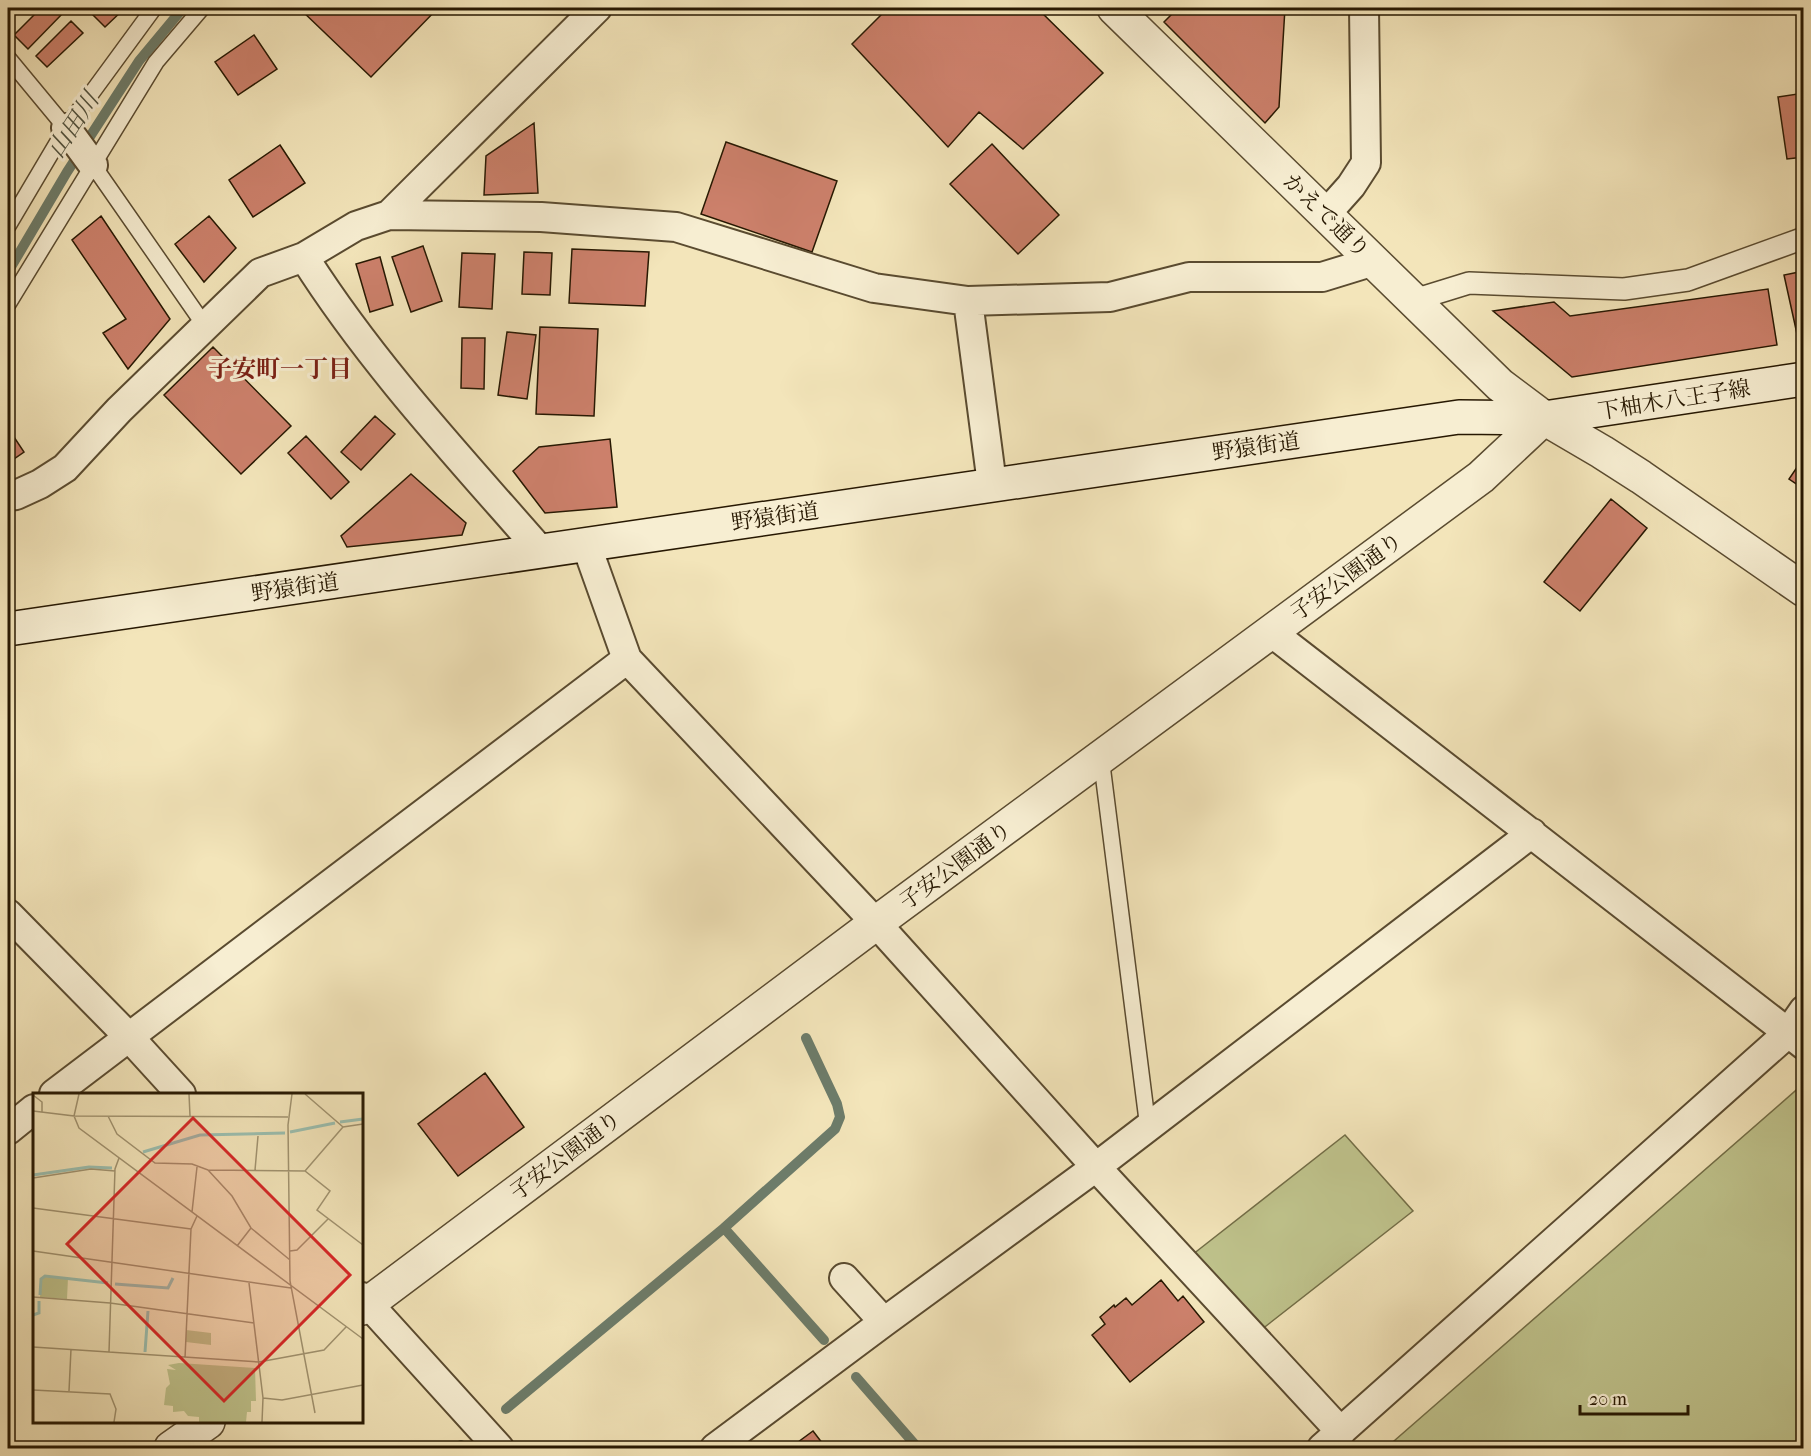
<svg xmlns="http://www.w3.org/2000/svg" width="1811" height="1456" font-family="'IM FELL French Canon','Noto Serif JP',serif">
<rect width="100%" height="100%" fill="#f3e5ba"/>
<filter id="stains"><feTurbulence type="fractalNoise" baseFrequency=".00333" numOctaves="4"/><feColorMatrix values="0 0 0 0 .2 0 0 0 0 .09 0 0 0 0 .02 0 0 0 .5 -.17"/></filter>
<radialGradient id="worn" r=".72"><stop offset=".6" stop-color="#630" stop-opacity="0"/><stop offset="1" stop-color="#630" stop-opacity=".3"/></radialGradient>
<path fill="#bfc38c" stroke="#736e47" stroke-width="1.5" d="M1802,1085L1803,1448H1386Z
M1345,1135L1413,1211L1252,1337L1183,1262Z"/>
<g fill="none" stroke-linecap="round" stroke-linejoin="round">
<path stroke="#6d7c6a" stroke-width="10" d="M8,272L67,172L139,61L183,8
M724,1228L824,1340
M856,1377L918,1448
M506,1409L724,1228L835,1129L840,1117L837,1104L806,1038
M456,1448L461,1445"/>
</g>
<path fill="#cc806b" stroke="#271802" stroke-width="1.5" d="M41,8H60L64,12L28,49L14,35Z
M86,8H125L105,27Z
M299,8H438L371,77Z
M888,8H1037L1103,73L1023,149L979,112L948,147L852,44Z
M1178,8H1285L1279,107L1265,123L1164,22Z
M71,21L83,33L47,67L36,56Z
M254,35L277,69L238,95L215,62Z
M1804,93V157L1787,159L1778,97Z
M534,123L538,193L484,195L486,156Z
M726,142L837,181L812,252L701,214Z
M992,144L1059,215L1018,254L950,184Z
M280,145L305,183L253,217L229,180Z
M101,216L170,319L128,369L103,333L126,319L72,240Z
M209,216L236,248L204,282L175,244Z
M423,246L442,301L411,312L392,257Z
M572,249L649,252L645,306L569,303Z
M524,252L552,253L550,295L522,294Z
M462,253L495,254L492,309L459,307Z
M380,257L393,305L370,312L356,264Z
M1804,271V332L1797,334L1784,275Z
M1768,289L1777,345L1572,377L1493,311L1554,302L1570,316Z
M540,327L598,329L594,416L536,414Z
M507,332L536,335L527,399L498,395Z
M462,338H485L484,389L461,388Z
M213,347L291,426L241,474L164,395Z
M375,416L395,434L361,470L341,452Z
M8,428L24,452L8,463Z
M306,436L349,482L331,499L288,453Z
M610,439L617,507L545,513L513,471L539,447Z
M1804,457V489L1789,479Z
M411,474L466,523L462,535L347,547L341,536Z
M1611,499L1647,528L1580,611L1544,582Z
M485,1073L524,1127L458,1176L418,1124Z
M1161,1280L1178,1301L1183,1296L1204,1322L1130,1382L1092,1335L1105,1324L1100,1317L1114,1305L1115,1307L1126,1298L1132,1305Z
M813,1431L826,1448H790Z"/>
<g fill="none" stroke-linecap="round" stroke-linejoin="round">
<g stroke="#5a4b30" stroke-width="18">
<path id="service" d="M8,58L66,128
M93,165L205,326
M8,226L66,128L154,8
M8,304L156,62L202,8
M1101,757L1148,1128"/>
</g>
<g stroke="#5a4b30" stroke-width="24">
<path id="pedestrian" d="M1414,300L1469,283L1624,289L1688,280L1804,238"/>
</g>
<g stroke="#5a4b30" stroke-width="32">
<path id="minor" d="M66,128L93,165
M1326,214L1351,186L1366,163L1364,8
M389,215L541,217L676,227L874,288L968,301L1110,297L1189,277H1322L1374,261
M304,257C371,363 458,456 540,550
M968,301L992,484
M8,496L16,495L40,484L65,468L119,410L260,273L304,257L356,226L389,215L597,8
M586,544L627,659L876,923L1096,1167L1341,1432
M1271,632L1804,1045
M8,914L129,1037L181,1094
M54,1094L627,659
M8,1130L34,1109
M844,1278L884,1322
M362,1297L499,1448
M715,1448L884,1322L1096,1167L1532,833
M1322,1448L1788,1033L1804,1010"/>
</g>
<g stroke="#5a4b30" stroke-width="36">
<path id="tertiary" d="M1114,8L1500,385L1544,418L1602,452L1641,477L1804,590
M362,1308L876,923L1481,477L1544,418
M171,1448L208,1422"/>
</g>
<g stroke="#271802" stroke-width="36">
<path id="secondary" d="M8,629L1459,417L1544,418L1804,379"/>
</g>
<use href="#service" stroke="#f7eed2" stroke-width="15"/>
<use href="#pedestrian" stroke="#f7eed2" stroke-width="21"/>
<use href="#minor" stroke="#f7eed2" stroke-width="28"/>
<use href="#tertiary" stroke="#f7eed2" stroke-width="33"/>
<use href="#secondary" stroke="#f7eed2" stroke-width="33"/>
</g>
<g text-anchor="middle" stroke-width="6" stroke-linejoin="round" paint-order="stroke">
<g font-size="22" fill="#271802" stroke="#f7eed2">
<text transform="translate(1327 215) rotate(44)" y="8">かえで通り</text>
<text transform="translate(1674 399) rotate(-9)" y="8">下柚木八王子線</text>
<text transform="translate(1256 446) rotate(-8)" y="8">野猿街道</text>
<text transform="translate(775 516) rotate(-8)" y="8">野猿街道</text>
<text transform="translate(1346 576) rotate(-36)" y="8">子安公園通り</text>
<text transform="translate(295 587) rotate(-8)" y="8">野猿街道</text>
<text transform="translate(955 865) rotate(-36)" y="8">子安公園通り</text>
<text transform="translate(565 1155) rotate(-37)" y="8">子安公園通り</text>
</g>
<g font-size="24" font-style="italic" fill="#50523f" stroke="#f7eed2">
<text transform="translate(73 125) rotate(-57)" y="8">山田川</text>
</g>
<g font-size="24" font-weight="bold" fill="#7a1f14" stroke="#f7eed2">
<text x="280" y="377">子安町一丁目</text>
</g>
</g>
<g transform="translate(33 1093)">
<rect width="330" height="330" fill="#f3e5ba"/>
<path d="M9,184L35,185L34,206L7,204ZM153,237L178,240V252L153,249ZM146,270L222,275L223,308H218V319H214L213,329H166V324L155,323L151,318L140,319V313L131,312L133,295L137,291L134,276L143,277L135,272Z" fill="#bfc38c"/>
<path fill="none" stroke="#9bbfb0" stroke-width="3" d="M307,29L330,26M257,39L302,30M110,59L167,42L252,40M0,82L56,74L79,75M82,191L135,195L140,185M7,202L8,186L12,183L75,190M0,222L6,220V208M112,259L115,218"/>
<path fill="none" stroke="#a19370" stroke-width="1.5" d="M46,1L41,23L255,24M156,1L157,23M259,1L255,32L257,188L282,320M272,1L310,34M0,2L9,9V19M0,18L41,23L46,35L330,246M75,23L84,41L122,70L159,71L175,77L272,78L297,98L284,117L330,152M175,77L199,103L218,135L257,167M222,77L225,43M272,78L310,34L330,31M0,85L58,76L82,78M0,115L158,136M159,119L164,74M204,153L218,135M0,158L258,195M257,158L264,157L295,126M216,190L230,305L229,329M0,204L77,210L221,230M0,254L226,269L291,257L313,234M76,259L82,76L86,65M152,265L158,136L164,123M0,297L77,301L83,316L81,329M36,298L38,256M230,305L249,307L330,292"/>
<path fill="#d62828" fill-opacity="0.15" stroke="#d62828" stroke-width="3" d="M160,25L317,182L191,308L34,151Z"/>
<rect width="330" height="330" fill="none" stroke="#271802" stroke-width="3"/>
</g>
<rect width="1811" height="1456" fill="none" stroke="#f3e5ba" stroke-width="30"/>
<rect x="9" y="9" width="1793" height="1438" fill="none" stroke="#271802" stroke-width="3"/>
<rect x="15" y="15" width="1781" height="1426" fill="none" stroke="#271802" stroke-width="1.5"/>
<path d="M1580 1405v9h108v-9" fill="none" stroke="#271802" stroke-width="3"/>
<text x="1589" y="1405" font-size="18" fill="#271802" stroke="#f7eed2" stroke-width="4.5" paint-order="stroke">20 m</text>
<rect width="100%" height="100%" filter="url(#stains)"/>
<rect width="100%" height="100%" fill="url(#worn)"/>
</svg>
